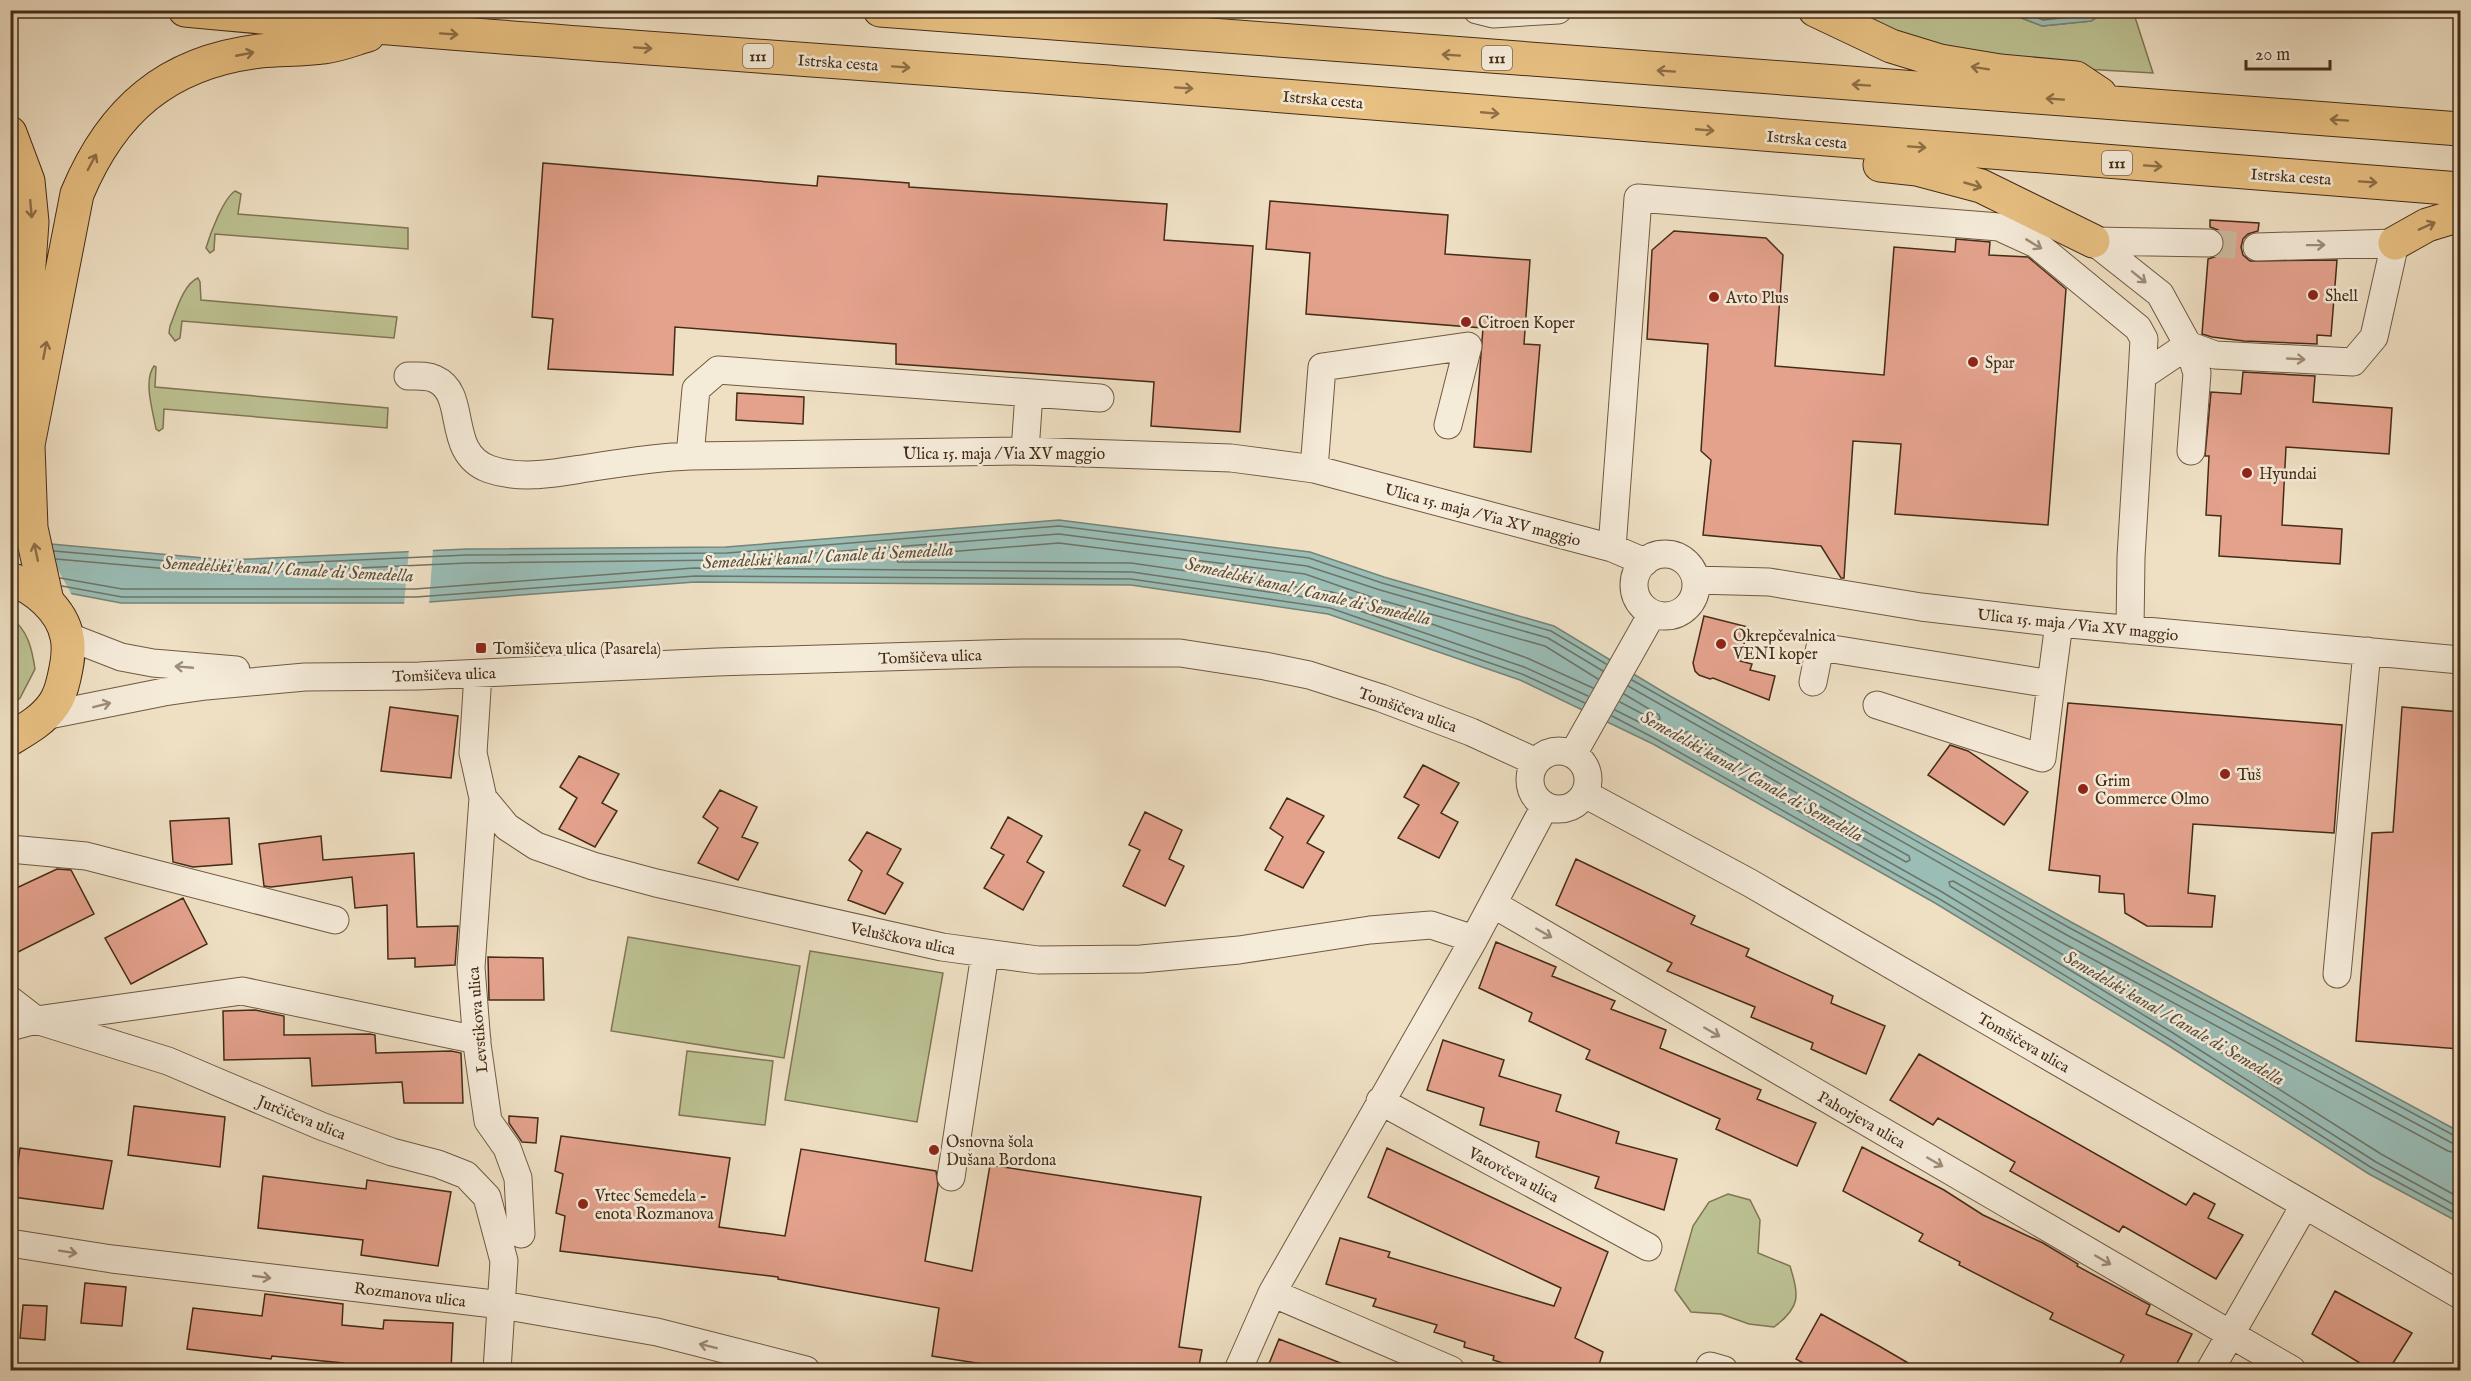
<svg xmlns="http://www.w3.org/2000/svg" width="2471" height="1381" font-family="'IM FELL English',serif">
<rect width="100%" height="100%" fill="#efe0c4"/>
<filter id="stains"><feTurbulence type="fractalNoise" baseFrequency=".00333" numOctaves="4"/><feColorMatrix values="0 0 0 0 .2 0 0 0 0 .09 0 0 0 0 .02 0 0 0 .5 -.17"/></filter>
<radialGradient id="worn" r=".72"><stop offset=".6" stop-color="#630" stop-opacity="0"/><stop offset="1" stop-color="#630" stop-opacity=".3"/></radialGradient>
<path fill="#bcc192" stroke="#807654" stroke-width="1.5" d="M1851,11H2004L2042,26L2091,21L2107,11H2133L2153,73L2048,67L1906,39Z
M235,191L241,194L238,214L408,228V249L215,234L214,250L210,253L206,248C210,234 223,199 235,191Z
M198,278L200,282L201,300L397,317L394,338L182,321L180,338L175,341L169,333L170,326C176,312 183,284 198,278Z
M154,366L156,367L155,387L388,408L387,428L164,409L163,428L159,431L156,429C153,411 143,381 154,366Z
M11,618C28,630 32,649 35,669L20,698L11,706Z
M628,937L800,966L784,1058L611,1031Z
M810,951L943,973L917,1122L785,1100Z
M687,1051L773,1061L765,1125L679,1115Z
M1728,1194L1750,1200L1760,1220L1758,1253L1790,1266C1799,1296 1801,1307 1774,1327L1749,1324L1721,1314L1691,1312L1675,1290L1693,1226L1709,1202Z"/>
<path fill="#9abdb6" stroke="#788376" stroke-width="1.5" d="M2004,11L2107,10V11L2091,21L2042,26Z
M1059,520L1310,552L1384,577L1554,626L1670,696L2071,922L2460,1132V1223L2369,1174L2166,1044L1935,903L1653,744L1520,680L1328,614L1131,585L695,582L416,603H121L58,591L10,536L40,543L226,560L467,549L726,547Z"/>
<path fill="#efe0c4" d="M10,533L50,541L56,566L73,597L10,589Z
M433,548L429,605H404L409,549Z"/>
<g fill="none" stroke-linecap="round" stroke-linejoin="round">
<path stroke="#707466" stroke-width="1.5" d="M2020,10L2043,20L2089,15L2096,10
M54,551L226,566L467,555L727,553L1059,526L1309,558L1382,583L1551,631L1606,664
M56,559L226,574L467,563L727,560L1059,534L1307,566L1380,590L1548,638L1603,671
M60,578L122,589H415L694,568L1132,572L1331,601L1524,667L1588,696
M62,586L122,597H416L695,576L1131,579L1330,608L1522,674L1585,703
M1632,680L2068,927L2455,1136L2460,1137
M1628,686L2065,934L2452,1143L2460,1144
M1593,688L1527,658L1415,618L1332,592L1131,563L898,562L895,558L898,556L1059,543L1305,574L1377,599L1545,646L1598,679
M1620,702L1656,721L1660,719L1659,715L1624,694
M1615,710L1659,732L1942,892L2173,1033L2376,1162L2460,1208
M1612,716L1656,739L1938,898L2169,1039L2372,1168L2460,1216
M1684,732H1688L1909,856L1910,860L1906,862L1685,737Z
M2460,1154L2448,1151L2061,942L1953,881L1949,882L1950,886L2178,1025L2381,1154L2460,1198"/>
</g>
<path fill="#e4a28d" stroke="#452c16" stroke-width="1.5" d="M543,163L817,186L818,176L909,183V187L1167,204L1164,240L1253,246L1240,432L1151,426L1154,382L896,364V344L675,327L673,375L548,369L553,319L532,317Z
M1270,201L1448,215L1445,254L1530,260L1524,344L1540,345L1531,452L1474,447L1483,328L1306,314L1310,253L1266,249Z
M2210,220L2259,223L2258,231L2248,234L2243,239L2241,247L2243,255L2250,261L2337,260L2331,336L2317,335V344L2244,341L2212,337L2202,334L2208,259L2217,256L2223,251L2225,244L2222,235L2218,230L2210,227Z
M1674,231L1766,238L1783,255L1775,366L1884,375L1894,247L1955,252L1956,239L1990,242L1989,255L2028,257L2066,289L2048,525L1895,514L1901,444L1853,441L1844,578H1841L1821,546L1703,535L1711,460L1701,451L1708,344L1647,339L1652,250Z
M2243,372L2315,376L2313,402L2392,408L2389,454L2286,447L2282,525L2342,529L2340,564L2219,556L2221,516L2206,515L2209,456H2205L2211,392L2241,394Z
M737,393L804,397L803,424L736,420Z
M1704,616L1748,627L1740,661L1752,664L1750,670L1775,676L1769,700L1713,678L1710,679L1699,675L1695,671L1693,663Z
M2068,703L2342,725L2334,833L2193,824L2188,893L2215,896L2212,927L2147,926L2125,913L2124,894L2099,892L2100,876L2049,870Z
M390,707L458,716L451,778L381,771Z
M2402,707L2460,712V1049L2356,1041L2372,833L2393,832Z
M1950,745L1968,751L2028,792L2004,825L1928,775Z
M579,756L619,774L602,803L617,811L595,847L559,829L577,798L560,787Z
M1423,765L1459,783L1441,813L1458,822L1439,858L1398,838L1419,805L1404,797Z
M720,790L757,807L742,837L758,843L738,880L698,863L718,828L703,817Z
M1287,798L1324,816L1307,843L1324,852L1303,888L1265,870L1283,837L1270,828Z
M1145,812L1182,830L1169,859L1184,866L1165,906L1123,886L1140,850L1129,845Z
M1008,817L1042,836L1027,862L1044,872L1023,910L984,888L1004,855L991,848Z
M229,818L232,864L193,867L173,862L170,821Z
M867,832L901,849L887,874L903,883L885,914L848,900L862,871L849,860Z
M321,836L323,860L414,853L417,927L458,926L455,965L415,967V958L388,959L387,905L355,908L352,877L271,887L264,886L259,844Z
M1576,859L1695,916L1691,924L1749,949L1746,956L1833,996L1831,1003L1885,1026L1866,1074L1811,1049L1813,1043L1751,1017L1755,1007L1667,971L1672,963L1556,905Z
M57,869L71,870L94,914L10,956V891Z
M183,898L207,944L131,984L105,938Z
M1496,942L1556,967L1552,976L1615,1001L1611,1009L1666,1030L1660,1048L1761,1090L1757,1099L1816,1123L1797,1166L1716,1129L1720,1119L1586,1059L1590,1050L1529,1021L1532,1013L1479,988Z
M488,957L543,958L544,1000H489Z
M255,1010L284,1016V1035L370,1034L375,1035L376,1053L451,1051L461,1053L463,1103H404L402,1082L312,1086L310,1058L224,1060L223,1011Z
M1443,1040L1504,1060L1499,1076L1561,1095L1556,1111L1619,1132L1616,1143L1677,1159L1664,1210L1595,1188L1599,1177L1536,1157L1539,1142L1480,1125L1484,1108L1427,1090Z
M1919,1054L2186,1205L2194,1193L2215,1204L2208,1218L2243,1235L2216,1279L2123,1226L2119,1232L2010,1171L2015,1162L1938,1118L1933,1125L1890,1100Z
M134,1106L225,1117L220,1167L128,1155Z
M509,1116L538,1118L536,1143L522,1142L509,1123Z
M561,1136L730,1158L719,1227L785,1236L801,1149L936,1171L938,1185L925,1261L972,1271L990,1165L1201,1197L1179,1347L1202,1350L1198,1371H1027L932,1356L939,1308L778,1279V1277L560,1251L565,1216L556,1213L563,1174L555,1171Z
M1862,1147L1944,1190L1983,1215L2043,1243L2078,1264L2077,1266L2150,1305L2146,1314L2192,1334L2173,1371H2134L2120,1363L2124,1355L2050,1319L2053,1313L1959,1265L1960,1262L1919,1241L1923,1234L1843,1191Z
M20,1148L112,1161L103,1209L13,1197Z
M1387,1148L1608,1252L1575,1338L1603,1352L1597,1371H1583L1563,1364L1561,1371H1528L1493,1360L1494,1356L1464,1347L1465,1342L1434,1332L1437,1325L1373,1306L1376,1299L1326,1284L1340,1238L1390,1252L1388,1257L1554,1306L1561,1288L1368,1197Z
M263,1176L366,1189L367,1180L451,1192L438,1266L361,1255L363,1240L258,1228Z
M85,1283L126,1287L122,1326L81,1323Z
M2335,1291L2412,1333L2388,1371H2373L2312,1334Z
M265,1294L343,1304L342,1325L383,1329L384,1320L453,1323L451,1371H387L343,1366V1363L272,1356L271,1359L187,1349L193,1308L262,1316Z
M23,1305L47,1306L45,1340L20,1338Z
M1821,1314L1879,1346L1922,1371H1817L1796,1359Z
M1279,1339L1356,1369V1371H1266Z"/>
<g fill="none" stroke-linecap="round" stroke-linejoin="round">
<path stroke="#cdbca1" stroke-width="27" stroke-dasharray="27 14" stroke-linecap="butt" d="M2209,243L2257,247"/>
<g stroke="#705942" stroke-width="29">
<path id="minor" d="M1477,10L1493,14L1558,10
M2093,241L2160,294L2188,345L2215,355L2353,362L2374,337L2395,243L2257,247
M2093,241L2209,243
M408,376C417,376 427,375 435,379C469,394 444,452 489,469C523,481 560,472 594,467C626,462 658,457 690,456L1025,451L1231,458L1314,469L1612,548L1645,562
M1025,451L1029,393
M690,456L696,389L718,370L1100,398
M1314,469L1322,367L1468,346L1448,425
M1612,548L1638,198L1999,227L2036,244L2138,328L2144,339L2142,376
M1634 585a31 31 0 1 1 62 0a31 31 0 1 1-62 0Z
M1696,580L1769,582L1921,607L2059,623L2460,660
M2130,630L2131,557L2142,376L2188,345L2197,373L2191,451
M67,636L121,657L153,663L236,670
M478,674L473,753L483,798L507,827L536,846L593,866L656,883L942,947L1038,960L1141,959L1239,950L1370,930L1431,925L1474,939
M1813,682L1820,647L2051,684L2059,623
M1877,705L2042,758L2051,684
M44,716L164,692L206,686L305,677L419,676L717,662L1021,653H1180L1265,666L1309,675L1381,698L1471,732L1536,762
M1530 780a29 29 0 1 1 58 0a29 29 0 1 1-58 0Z
M1573,754L1652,614
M1585,794L1750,883L2460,1295
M483,798L471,967L477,1044L488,1121L507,1148L518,1178L521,1234
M10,849L86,856L335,920
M1493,904L2292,1370
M2337,974L2367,651
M10,1000L36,1020L168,1061L321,1126L392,1152L438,1164L466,1175L487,1197L504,1261L497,1370
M10,1027L36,1020L242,991L477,1040
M1380,1101L1648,1247
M951,1177L985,954
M10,1243L112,1259L502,1305L657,1332L806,1370
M1272,1293L1451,1370
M1710,1366L1724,1370
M1238,1370L1272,1293L1474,939L1545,806
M2210,1370L2304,1206"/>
</g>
<g stroke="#452c16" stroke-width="35">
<path id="major" d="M10,579C35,587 62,610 67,637C70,650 67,665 64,678C62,687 59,697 54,704C43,720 27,729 10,739"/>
</g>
<g stroke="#452c16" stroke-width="35">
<path id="highway" d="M185,10C501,40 817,59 1134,84C1576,118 2018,156 2460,189
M880,10L2460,129
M1815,10L1891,46L1940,61L2000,71L2076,78L2100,94
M10,133L28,181L32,222L28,279L10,396
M1880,165L1917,169L1981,186L2093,241
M2395,243L2427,225L2460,215
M47,601L31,528L28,445L77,194C112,110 167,62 260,51C281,49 303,50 324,47C339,45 354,39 368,35"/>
</g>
<use href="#minor" stroke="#f5ebd9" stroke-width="27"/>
<use href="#major" stroke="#e8c082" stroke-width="33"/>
<use href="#highway" stroke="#e8c082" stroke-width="33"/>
</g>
<defs><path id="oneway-shaft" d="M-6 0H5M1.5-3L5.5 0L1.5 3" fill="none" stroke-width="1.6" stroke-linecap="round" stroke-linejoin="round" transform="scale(1.5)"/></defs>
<g stroke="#8e6f47">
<use href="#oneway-shaft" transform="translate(449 34) rotate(4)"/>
<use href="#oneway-shaft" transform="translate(643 48) rotate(4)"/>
<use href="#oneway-shaft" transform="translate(245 54) rotate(-11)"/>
<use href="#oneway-shaft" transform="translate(1451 55) rotate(-176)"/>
<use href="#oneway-shaft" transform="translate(901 67) rotate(4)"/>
<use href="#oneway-shaft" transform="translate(1980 68) rotate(-171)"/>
<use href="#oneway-shaft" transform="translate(1666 71) rotate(-176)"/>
<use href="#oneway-shaft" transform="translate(1861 85) rotate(-176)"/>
<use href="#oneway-shaft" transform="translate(1184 88) rotate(4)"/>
<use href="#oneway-shaft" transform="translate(2055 99) rotate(-176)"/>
<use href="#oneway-shaft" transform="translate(1490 113) rotate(5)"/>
<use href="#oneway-shaft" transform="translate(2339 120) rotate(-176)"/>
<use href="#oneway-shaft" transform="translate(1705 130) rotate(5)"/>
<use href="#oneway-shaft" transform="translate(1917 147) rotate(4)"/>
<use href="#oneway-shaft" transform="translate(92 162) rotate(-62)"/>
<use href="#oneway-shaft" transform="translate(2153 166) rotate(4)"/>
<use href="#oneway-shaft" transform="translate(2368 182) rotate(4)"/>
<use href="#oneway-shaft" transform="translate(1973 185) rotate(16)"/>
<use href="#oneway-shaft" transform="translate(31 209) rotate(85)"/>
<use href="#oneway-shaft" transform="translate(2427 226) rotate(-24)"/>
<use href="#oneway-shaft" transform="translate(45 350) rotate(-79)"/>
<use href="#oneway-shaft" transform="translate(36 552) rotate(-102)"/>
</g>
<g stroke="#9d8c78">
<use href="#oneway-shaft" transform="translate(2034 244) rotate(31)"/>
<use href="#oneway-shaft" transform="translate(2316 245) rotate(-1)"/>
<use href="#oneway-shaft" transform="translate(2139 277) rotate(39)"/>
<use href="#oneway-shaft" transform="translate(2296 359) rotate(3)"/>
<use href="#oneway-shaft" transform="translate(184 667) rotate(-175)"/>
<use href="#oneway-shaft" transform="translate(102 705) rotate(-14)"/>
<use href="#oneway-shaft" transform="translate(1544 933) rotate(30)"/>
<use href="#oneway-shaft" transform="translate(1712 1032) rotate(30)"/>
<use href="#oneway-shaft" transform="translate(1935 1162) rotate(30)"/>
<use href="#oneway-shaft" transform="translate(68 1252) rotate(9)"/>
<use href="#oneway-shaft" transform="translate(2103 1260) rotate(30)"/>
<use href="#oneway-shaft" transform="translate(262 1277) rotate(7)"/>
<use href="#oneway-shaft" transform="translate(708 1346) rotate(-166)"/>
</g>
<g fill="#8f2418" stroke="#f5ebd9" stroke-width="2">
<circle cx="2313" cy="295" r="6"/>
<circle cx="1714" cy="297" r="6"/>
<circle cx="1466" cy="322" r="6"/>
<circle cx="1973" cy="362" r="6"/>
<circle cx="2247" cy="473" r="6"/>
<circle cx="1721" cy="644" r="6"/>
<rect x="475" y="642" width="12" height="12" rx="3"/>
<circle cx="2225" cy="774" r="6"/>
<circle cx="2083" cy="789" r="6"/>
<circle cx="934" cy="1150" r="6"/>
<circle cx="583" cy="1204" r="6"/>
</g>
<g text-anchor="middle" stroke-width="5" stroke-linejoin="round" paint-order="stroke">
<g fill="#f5ebd9" stroke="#7a6550" stroke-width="1.5">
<rect x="743" y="44" width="30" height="24" rx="4.5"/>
<rect x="1482" y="46" width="30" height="24" rx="4.5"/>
<rect x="2102" y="151" width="30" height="24" rx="4.5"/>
</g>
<g font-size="15" font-weight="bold" fill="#452c16">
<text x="758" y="61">111</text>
<text x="1497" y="63">111</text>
<text x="2117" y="168">111</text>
</g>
<g font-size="16" fill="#452c16" stroke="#f5ebd9">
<text transform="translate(838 62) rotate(4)" y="6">Istrska cesta</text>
<text transform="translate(1323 99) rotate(5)" y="6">Istrska cesta</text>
<text transform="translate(1807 139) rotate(5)" y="6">Istrska cesta</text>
<text transform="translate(2291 176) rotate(4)" y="6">Istrska cesta</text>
<text x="1004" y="459">Ulica 15. maja / Via XV maggio</text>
<text transform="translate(1483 514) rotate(15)" y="6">Ulica 15. maja / Via XV maggio</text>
<text transform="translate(2078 624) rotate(6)" y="6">Ulica 15. maja / Via XV maggio</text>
<text transform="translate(930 656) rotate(-2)" y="6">Tomšičeva ulica</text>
<text transform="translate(444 674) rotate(-2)" y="6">Tomšičeva ulica</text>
<text transform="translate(1408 709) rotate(20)" y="6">Tomšičeva ulica</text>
<text transform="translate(903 938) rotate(12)" y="6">Veluščkova ulica</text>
<text transform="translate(477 1020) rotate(-95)" y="6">Levstikova ulica</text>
<text transform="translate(2024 1042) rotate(30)" y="6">Tomšičeva ulica</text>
<text transform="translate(302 1117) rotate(22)" y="6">Jurčičeva ulica</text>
<text transform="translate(1862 1119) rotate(30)" y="6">Pahorjeva ulica</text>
<text transform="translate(1514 1174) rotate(28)" y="6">Vatovčeva ulica</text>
<text transform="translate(410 1294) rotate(7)" y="6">Rozmanova ulica</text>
</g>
<g font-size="16" fill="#452c16" stroke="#f5ebd9" text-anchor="start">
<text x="2325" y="301">Shell</text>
<text x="1726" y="303">Avto Plus</text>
<text x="1478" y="328">Citroen Koper</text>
<text x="1985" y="368">Spar</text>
<text x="2259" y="479">Hyundai</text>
<text x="1733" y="641">Okrepčevalnica<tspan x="1733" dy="18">VENI koper</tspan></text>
<text x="493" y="654">Tomšičeva ulica (Pasarela)</text>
<text x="2237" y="780">Tuš</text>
<text x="2095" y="786">Grim<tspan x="2095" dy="18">Commerce Olmo</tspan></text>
<text x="946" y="1147">Osnovna šola<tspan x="946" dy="18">Dušana Bordona</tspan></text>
<text x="595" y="1201">Vrtec Semedela -<tspan x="595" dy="18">enota Rozmanova</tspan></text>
</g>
<g font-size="18" font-style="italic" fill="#5a503e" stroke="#f5ebd9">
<text transform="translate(828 556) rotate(-3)" y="6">Semedelski kanal / Canale di Semedella</text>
<text transform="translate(288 569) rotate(3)" y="6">Semedelski kanal / Canale di Semedella</text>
<text transform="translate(1308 591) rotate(13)" y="6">Semedelski kanal / Canale di Semedella</text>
<text transform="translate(1752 776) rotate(29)" y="6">Semedelski kanal / Canale di Semedella</text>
<text transform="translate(2174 1018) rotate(30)" y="6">Semedelski kanal / Canale di Semedella</text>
</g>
</g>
<rect width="2471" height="1381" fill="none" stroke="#efe0c4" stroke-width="36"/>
<rect x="12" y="12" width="2447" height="1357" fill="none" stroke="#452c16" stroke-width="3"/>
<rect x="18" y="18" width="2435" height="1345" fill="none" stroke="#452c16" stroke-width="1.5"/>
<path d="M2246 60v9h84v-9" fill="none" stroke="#452c16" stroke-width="3"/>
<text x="2255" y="60" font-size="18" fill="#452c16" stroke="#f5ebd9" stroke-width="4.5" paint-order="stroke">20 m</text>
<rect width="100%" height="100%" filter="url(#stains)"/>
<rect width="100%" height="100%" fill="url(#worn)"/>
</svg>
